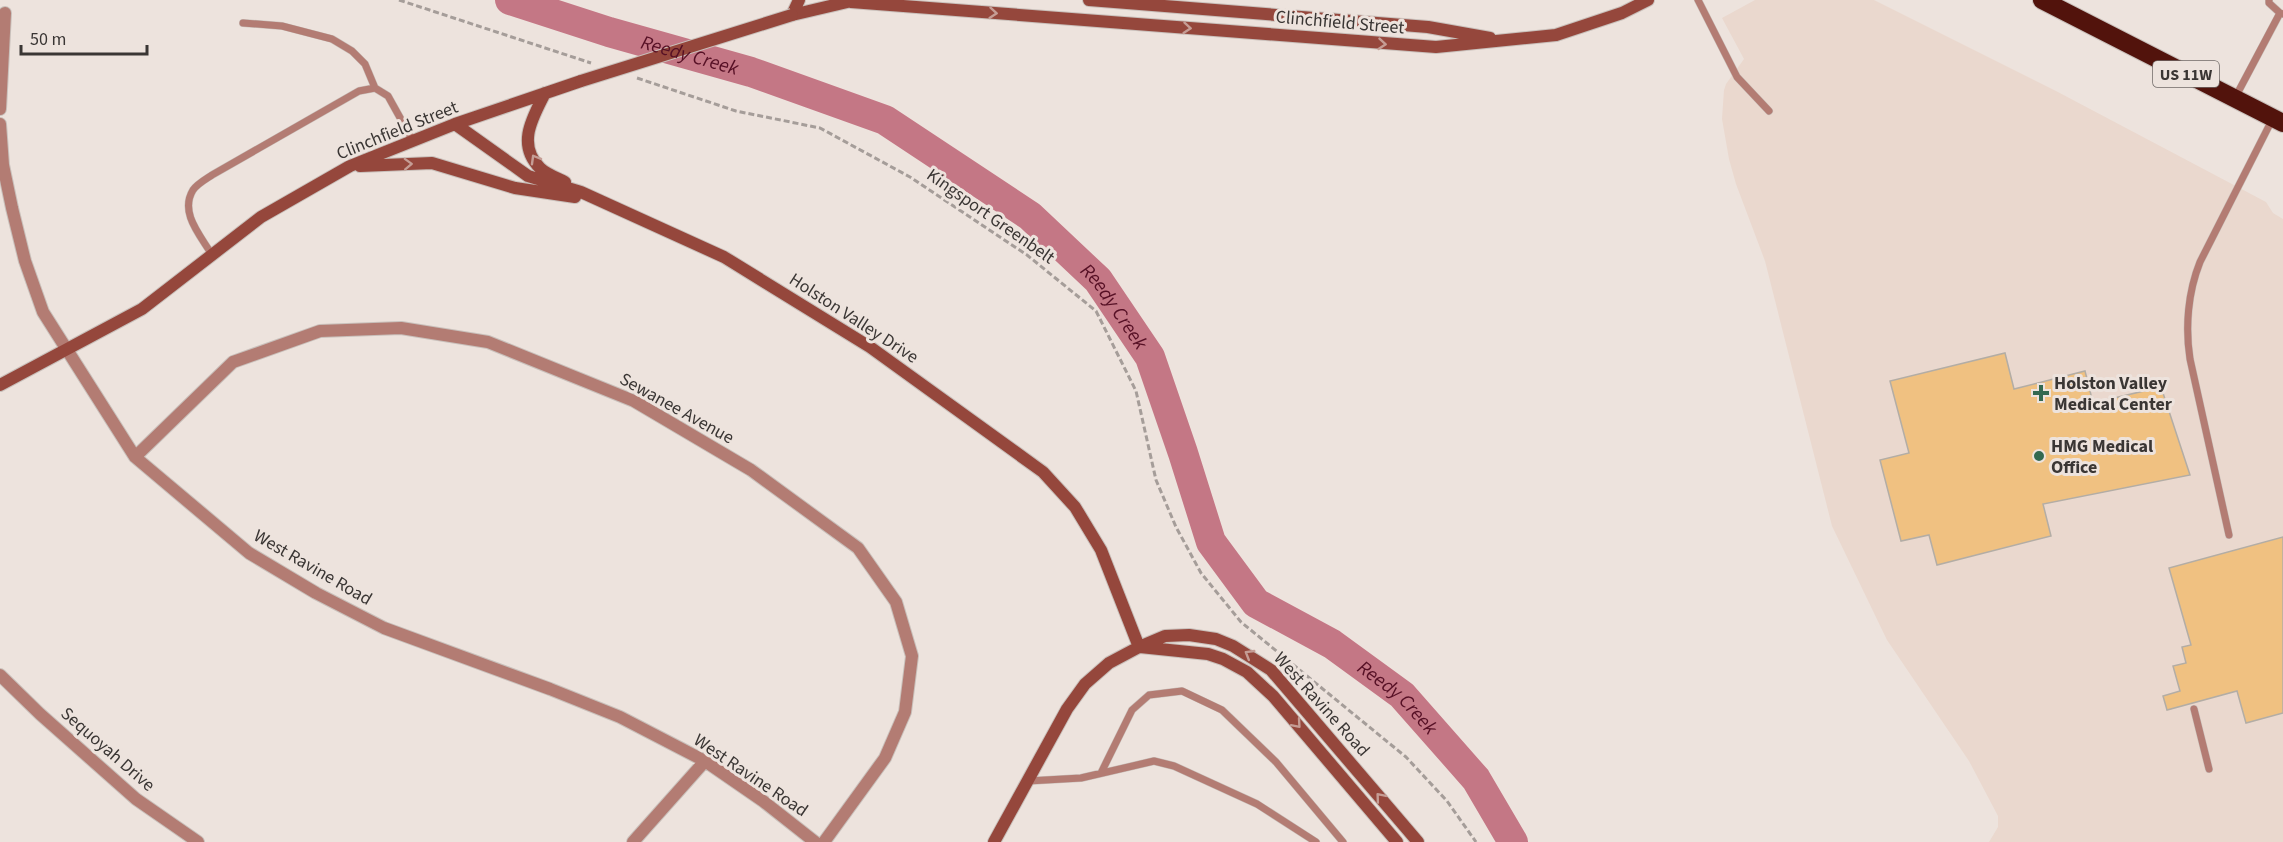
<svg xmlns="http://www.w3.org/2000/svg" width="2283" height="842" font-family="'Source Sans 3',sans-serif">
<rect width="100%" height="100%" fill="#ede3dd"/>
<path fill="#ead8ce" d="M1755,0H1874L2056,91L2266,202L2273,213L2283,219V842H1989L1998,827V816L1969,761L1887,640L1832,526L1765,261L1736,184L1729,159L1722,119L1724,90L1726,84L1744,59L1722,18Z"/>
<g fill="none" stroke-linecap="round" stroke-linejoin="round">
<path stroke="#c47785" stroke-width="30" id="s1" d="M510,0L609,32L751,72L885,120L1030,216L1098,280L1150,357L1183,453L1211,542L1256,603L1332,644L1402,695L1476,779L1513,842"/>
</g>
<path fill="#f0c181" stroke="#b3ada5" stroke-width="1.5" d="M2005,353L2014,389L2085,371L2093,403L2161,387L2190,475L2043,504L2051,536L1937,565L1929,535L1901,541L1880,460L1909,453L1890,381Z
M2283,537V713L2246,723L2237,691L2167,710L2163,696L2180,691L2173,666L2186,663L2182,647L2191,645L2169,568Z"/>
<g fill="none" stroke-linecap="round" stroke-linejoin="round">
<g stroke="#c9c0bb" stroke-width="8">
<path id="lane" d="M1698,0L1737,77L1769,111
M2269,0V3L2280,13
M243,23L282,26L332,39L352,51L365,64L375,88L388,96L413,141
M2236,96L2280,13L2283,14
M212,255C201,236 179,213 193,190C197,184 206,179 212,175L359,91L375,88
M2229,535L2190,359C2185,327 2188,292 2200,262L2273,118
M2194,709L2209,769
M1101,773L1132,710L1149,695L1182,691L1222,710L1276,762L1343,842
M1028,781L1081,778L1154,761L1174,766L1257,804L1316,842"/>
</g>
<g stroke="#c9c0bb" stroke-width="14">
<path id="street" d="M0,109L5,13
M0,124L3,165L12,208L25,261L43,312L135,457L249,553L316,593L384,628L550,689L620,717L705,761L763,801L815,842
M135,457L233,362L320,331L401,328L488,342L634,401L751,470L858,548L896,602L912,656L905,712L885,758L824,842
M0,675L40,714L136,799L198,842
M633,842L705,761"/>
</g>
<g stroke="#c9c0bb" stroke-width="14">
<path id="secondary" d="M1089,0L1428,27L1490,38
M851,2L1436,47L1556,35L1622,13L1648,0
M792,15L856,0
M792,15L799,0
M545,93C533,117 516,144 540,168C546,174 557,178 565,182
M455,124L528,176L581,192L724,257L870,347L1043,472L1075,507L1101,550L1139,647
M360,166L432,163L515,188L575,197
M0,385L142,309L261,217L350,166L455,124L581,81
M1140,647L1208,654L1223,659L1247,672L1273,696L1397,842
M994,842L1067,709L1085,684L1109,663L1139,647L1165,636L1189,635L1216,639L1233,646L1271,670L1418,842"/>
</g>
<g stroke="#c9c0bb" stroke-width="20">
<path id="highway" d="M2042,0L2283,123"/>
</g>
<path stroke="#a59d99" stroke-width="3" stroke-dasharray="6 3" stroke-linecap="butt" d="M399,0L591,63
M637,78L736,111L820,128L910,177L1027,255L1096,311L1136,391L1156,480L1176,527L1201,573L1241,622L1406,757L1447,801L1476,842"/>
<use href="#lane" stroke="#b37c73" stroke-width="7"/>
<use href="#street" stroke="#b37c73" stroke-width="12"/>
<use href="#secondary" stroke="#95473c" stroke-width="12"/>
<use href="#highway" stroke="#52130c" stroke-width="18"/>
<g stroke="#c9c0bb" stroke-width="14" stroke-linecap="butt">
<path id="secondary-bridge" d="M581,81L792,15"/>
</g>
<use href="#secondary-bridge" stroke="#95473c" stroke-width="12"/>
</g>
<defs><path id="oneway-chevron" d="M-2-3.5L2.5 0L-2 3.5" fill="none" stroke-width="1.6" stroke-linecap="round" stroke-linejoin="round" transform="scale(1.5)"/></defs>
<g stroke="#c59d95">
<use href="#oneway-chevron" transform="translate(993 13) rotate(5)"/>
<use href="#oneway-chevron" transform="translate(1187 28) rotate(5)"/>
<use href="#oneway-chevron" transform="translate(1382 44) rotate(5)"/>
<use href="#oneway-chevron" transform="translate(535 159) rotate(-120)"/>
<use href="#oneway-chevron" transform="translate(408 164) rotate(-2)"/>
<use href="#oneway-chevron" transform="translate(1249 654) rotate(-149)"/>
<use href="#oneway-chevron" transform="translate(1297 724) rotate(49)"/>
<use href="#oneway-chevron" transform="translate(1380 797) rotate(-130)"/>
</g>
<g fill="#336950" stroke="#ede3dd" stroke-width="2">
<path d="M2038 384h6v6h6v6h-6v6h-6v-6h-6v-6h6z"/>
<circle cx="2039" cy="456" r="6"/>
</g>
<g text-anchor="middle" stroke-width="6" stroke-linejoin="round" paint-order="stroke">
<rect fill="#ede3dd" stroke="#706a67" stroke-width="1.5" x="2153" y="61" width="66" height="26" rx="4.5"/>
<g font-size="16" font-weight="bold" fill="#3a3634">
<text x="2186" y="80">US 11W</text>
</g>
<g font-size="18" fill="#3a3634" stroke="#ede3dd">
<text transform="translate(1340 22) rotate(5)" y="6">Clinchfield Street</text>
<text transform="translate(397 130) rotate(-22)" y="6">Clinchfield Street</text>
<text transform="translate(991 216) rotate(35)" y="6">Kingsport Greenbelt</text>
<text transform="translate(854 318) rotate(33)" y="6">Holston Valley Drive</text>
<text transform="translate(677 408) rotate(29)" y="6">Sewanee Avenue</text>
<text transform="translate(313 567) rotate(30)" y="6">West Ravine Road</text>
<text transform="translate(1322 704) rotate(48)" y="6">West Ravine Road</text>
<text transform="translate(108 749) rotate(41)" y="6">Sequoyah Drive</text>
<text transform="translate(751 775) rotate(34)" y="6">West Ravine Road</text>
</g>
<g font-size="18" font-weight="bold" fill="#3a3634" stroke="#ede3dd" text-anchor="start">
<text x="2054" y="389">Holston Valley<tspan x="2054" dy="21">Medical Center</tspan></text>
<text x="2051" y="452">HMG Medical<tspan x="2051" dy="21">Office</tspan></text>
</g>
<g font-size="20" font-style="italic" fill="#561025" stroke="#ede3dd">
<text dy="7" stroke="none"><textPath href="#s1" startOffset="188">Reedy Creek</textPath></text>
<text dy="7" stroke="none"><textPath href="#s1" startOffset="692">Reedy Creek</textPath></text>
<text dy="7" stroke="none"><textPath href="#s1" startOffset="1196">Reedy Creek</textPath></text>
</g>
</g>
<path d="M21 45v9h126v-9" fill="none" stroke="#3a3634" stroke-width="3"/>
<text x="30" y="45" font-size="18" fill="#3a3634" stroke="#ede3dd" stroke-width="4.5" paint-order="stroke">50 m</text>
</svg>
